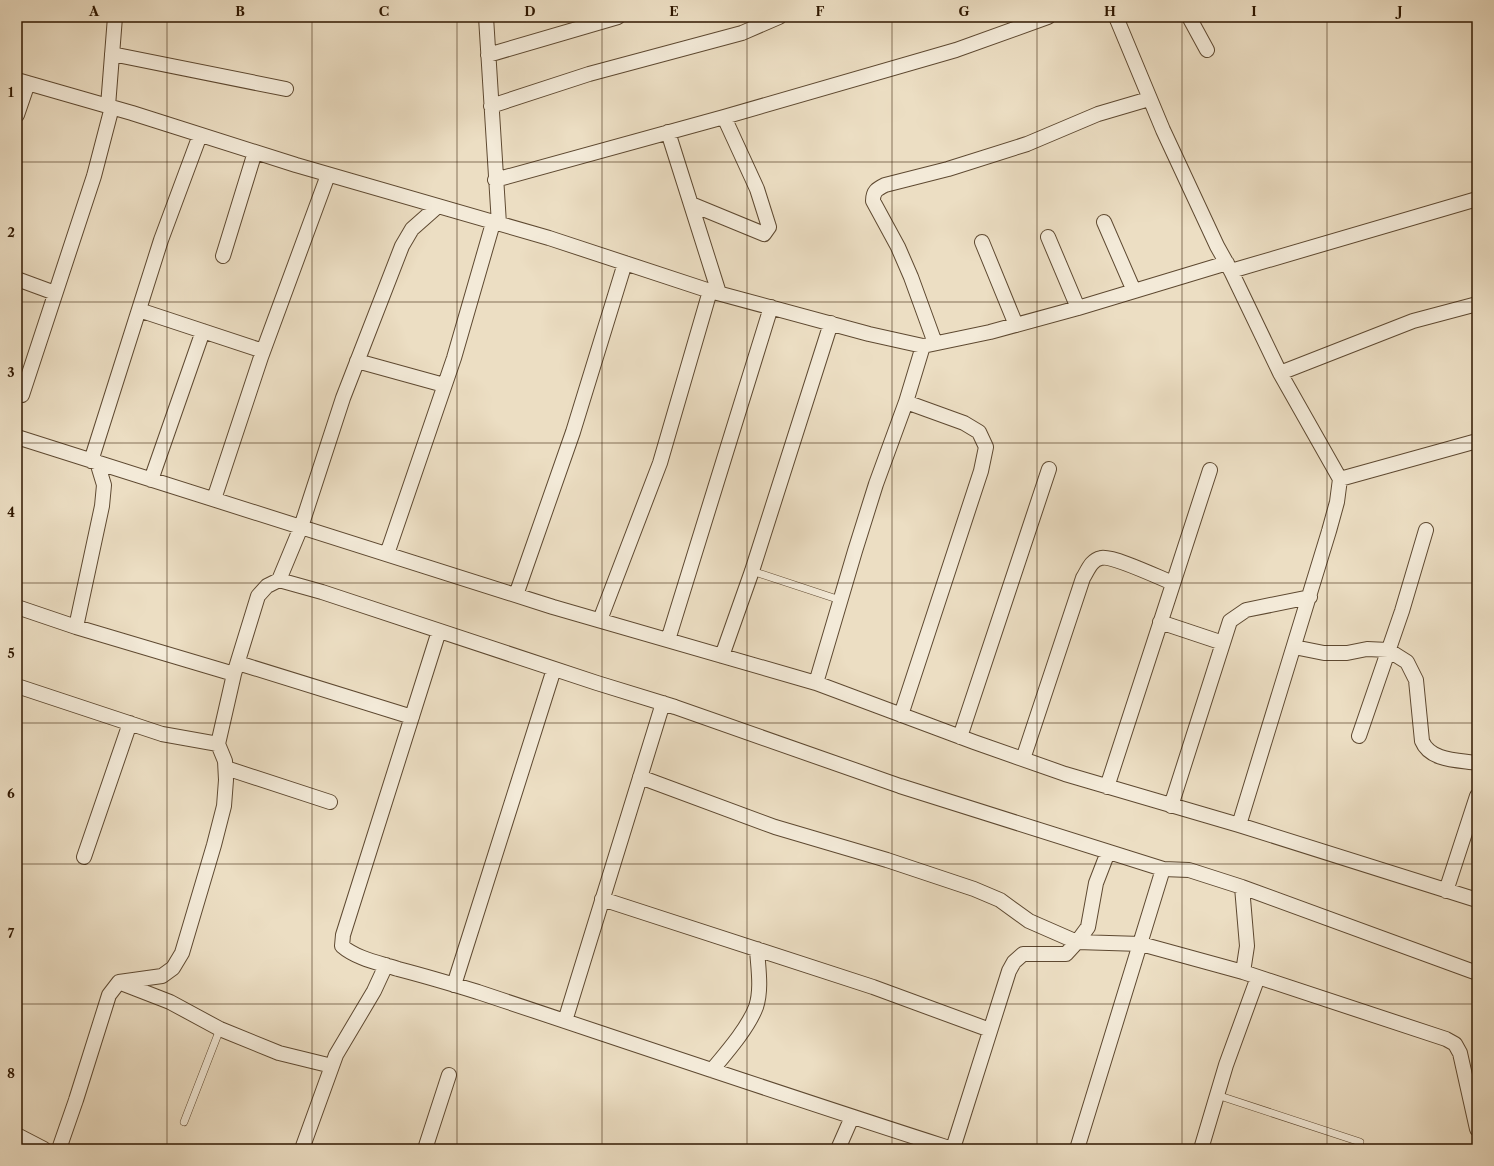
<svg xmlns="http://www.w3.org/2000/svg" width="1494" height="1166" font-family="'Libre Caslon Text',serif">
<rect width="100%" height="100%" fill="#ecdec3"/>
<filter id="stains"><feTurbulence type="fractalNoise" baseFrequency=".005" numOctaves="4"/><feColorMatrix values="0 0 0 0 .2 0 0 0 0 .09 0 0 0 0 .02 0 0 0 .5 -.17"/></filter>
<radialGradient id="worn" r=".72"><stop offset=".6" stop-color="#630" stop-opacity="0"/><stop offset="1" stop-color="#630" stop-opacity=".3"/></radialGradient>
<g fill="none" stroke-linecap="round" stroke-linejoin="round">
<g stroke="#5e4931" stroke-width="8">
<path id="lane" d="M752,571L840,600
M1217,1095L1360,1142
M184,1122L220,1029"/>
</g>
<g stroke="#5e4931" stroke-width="16">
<path id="street" d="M486,17L499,224
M1116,17L1163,130L1217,246L1231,271L1280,373L1340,479L1337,502L1329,531L1239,825
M1189,17L1207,50
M112,54L286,89
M488,55L618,17
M17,80L132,113L296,165L549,238L710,291L869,334L923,346L990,332L1078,308L1227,263
M108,106L115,17
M491,106L589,74L742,33L779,17
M17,115L28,83
M668,132L719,293
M495,180L724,117L956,50L1048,17
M691,204L764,234L769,227L757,189L724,117
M1104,222L1134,291
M1048,237L1078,308
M982,242L1016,325
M223,256L255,152
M1231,271L1477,199
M17,279L55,293
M139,310L263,351
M935,343L911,277L898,247L873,201C873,191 877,189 885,185L948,169L1027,144L1098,114L1149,99
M357,361L444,385
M1280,373L1413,321L1477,304
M22,395L94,176L112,107
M17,437L553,607L816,683L974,742L1065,774L1239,825L1477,900
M91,461L161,240L200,135
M1340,479L1477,441
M151,480L203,331
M214,499L261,357L328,175
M387,554L454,358L493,223
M279,580L322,592L597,683L675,707L900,786L1163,869L1189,870L1242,887L1477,973
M516,595L573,432L625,263
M17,607L76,627L234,674
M600,620L660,463L710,291
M1160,622L1223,643
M76,627L102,506L104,485L97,462
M439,631L343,935L342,946C357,959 380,963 398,969C425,976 452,984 478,992C634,1044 790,1097 946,1147H952L955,1142L1009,971L1014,962L1023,954H1066L1077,942L1088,927L1096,883L1108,852
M668,640L771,307
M1294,647L1324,653H1347L1367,649L1388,650L1407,662L1416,680L1422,741C1430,761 1458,760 1477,763
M722,656L752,571L831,323
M238,663L412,717
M816,683L855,551L876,484L906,402L923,346
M17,686L162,734L218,744
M901,715L981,471L986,447L979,432L964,423L906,402
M1359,736L1402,611L1426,530
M960,737L1049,469
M1023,759L1083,578C1088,570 1091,560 1101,558C1112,555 1160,578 1173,583
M226,768L330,802
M640,777L775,827L887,860L974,889L1000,900L1029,921L1077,942L1141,944L1243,972L1446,1039L1455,1044L1460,1053L1477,1129
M1107,787L1210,470
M1171,806L1230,621L1246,610L1310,597
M84,857L130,723
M1242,887L1247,946L1243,972
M1446,891L1477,796
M602,899L873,987L990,1030
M121,983L170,1002L220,1029L279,1053L332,1066
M454,985L554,669
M565,1021L663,703
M712,1070C727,1052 748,1028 756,1007C762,989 758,967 757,949
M17,1135L44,1149
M59,1149L76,1100L109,995L119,982L162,976L173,968L182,953L214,845L224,806L226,780L225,761L218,744L234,674L258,596L267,586L279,580L301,527L343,398L402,246L412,229L438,206
M302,1149L336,1055L374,991L386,965
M425,1149L449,1075
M838,1149L852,1117
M1077,1149L1163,869
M1201,1149L1226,1065L1258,977"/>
</g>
<use href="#lane" stroke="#f3ead8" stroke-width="7"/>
<use href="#street" stroke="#f3ead8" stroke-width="14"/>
</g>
<path fill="none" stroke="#2f1700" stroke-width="1" stroke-opacity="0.55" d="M167,17V1149M312,17V1149M457,17V1149M602,17V1149M747,17V1149M892,17V1149M1037,17V1149M1182,17V1149M1327,17V1149M17,162H1477M17,302H1477M17,443H1477M17,583H1477M17,723H1477M17,864H1477M17,1004H1477"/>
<rect width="1494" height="1166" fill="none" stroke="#ecdec3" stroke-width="44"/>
<rect x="22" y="22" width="1450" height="1122" fill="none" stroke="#2f1700" stroke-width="1.5"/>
<g font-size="13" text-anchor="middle" font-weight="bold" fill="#2f1700">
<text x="94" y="16">A</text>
<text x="240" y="16">B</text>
<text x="384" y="16">C</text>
<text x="530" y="16">D</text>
<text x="674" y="16">E</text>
<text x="820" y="16">F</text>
<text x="964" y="16">G</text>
<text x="1110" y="16">H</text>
<text x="1254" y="16">I</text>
<text x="1400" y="16">J</text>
<text x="11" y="97">1</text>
<text x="11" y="237">2</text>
<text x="11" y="377">3</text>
<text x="11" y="517">4</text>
<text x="11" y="658">5</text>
<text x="11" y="798">6</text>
<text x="11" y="938">7</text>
<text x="11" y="1078">8</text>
</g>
<rect width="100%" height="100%" filter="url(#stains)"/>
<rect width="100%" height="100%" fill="url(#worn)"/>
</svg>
